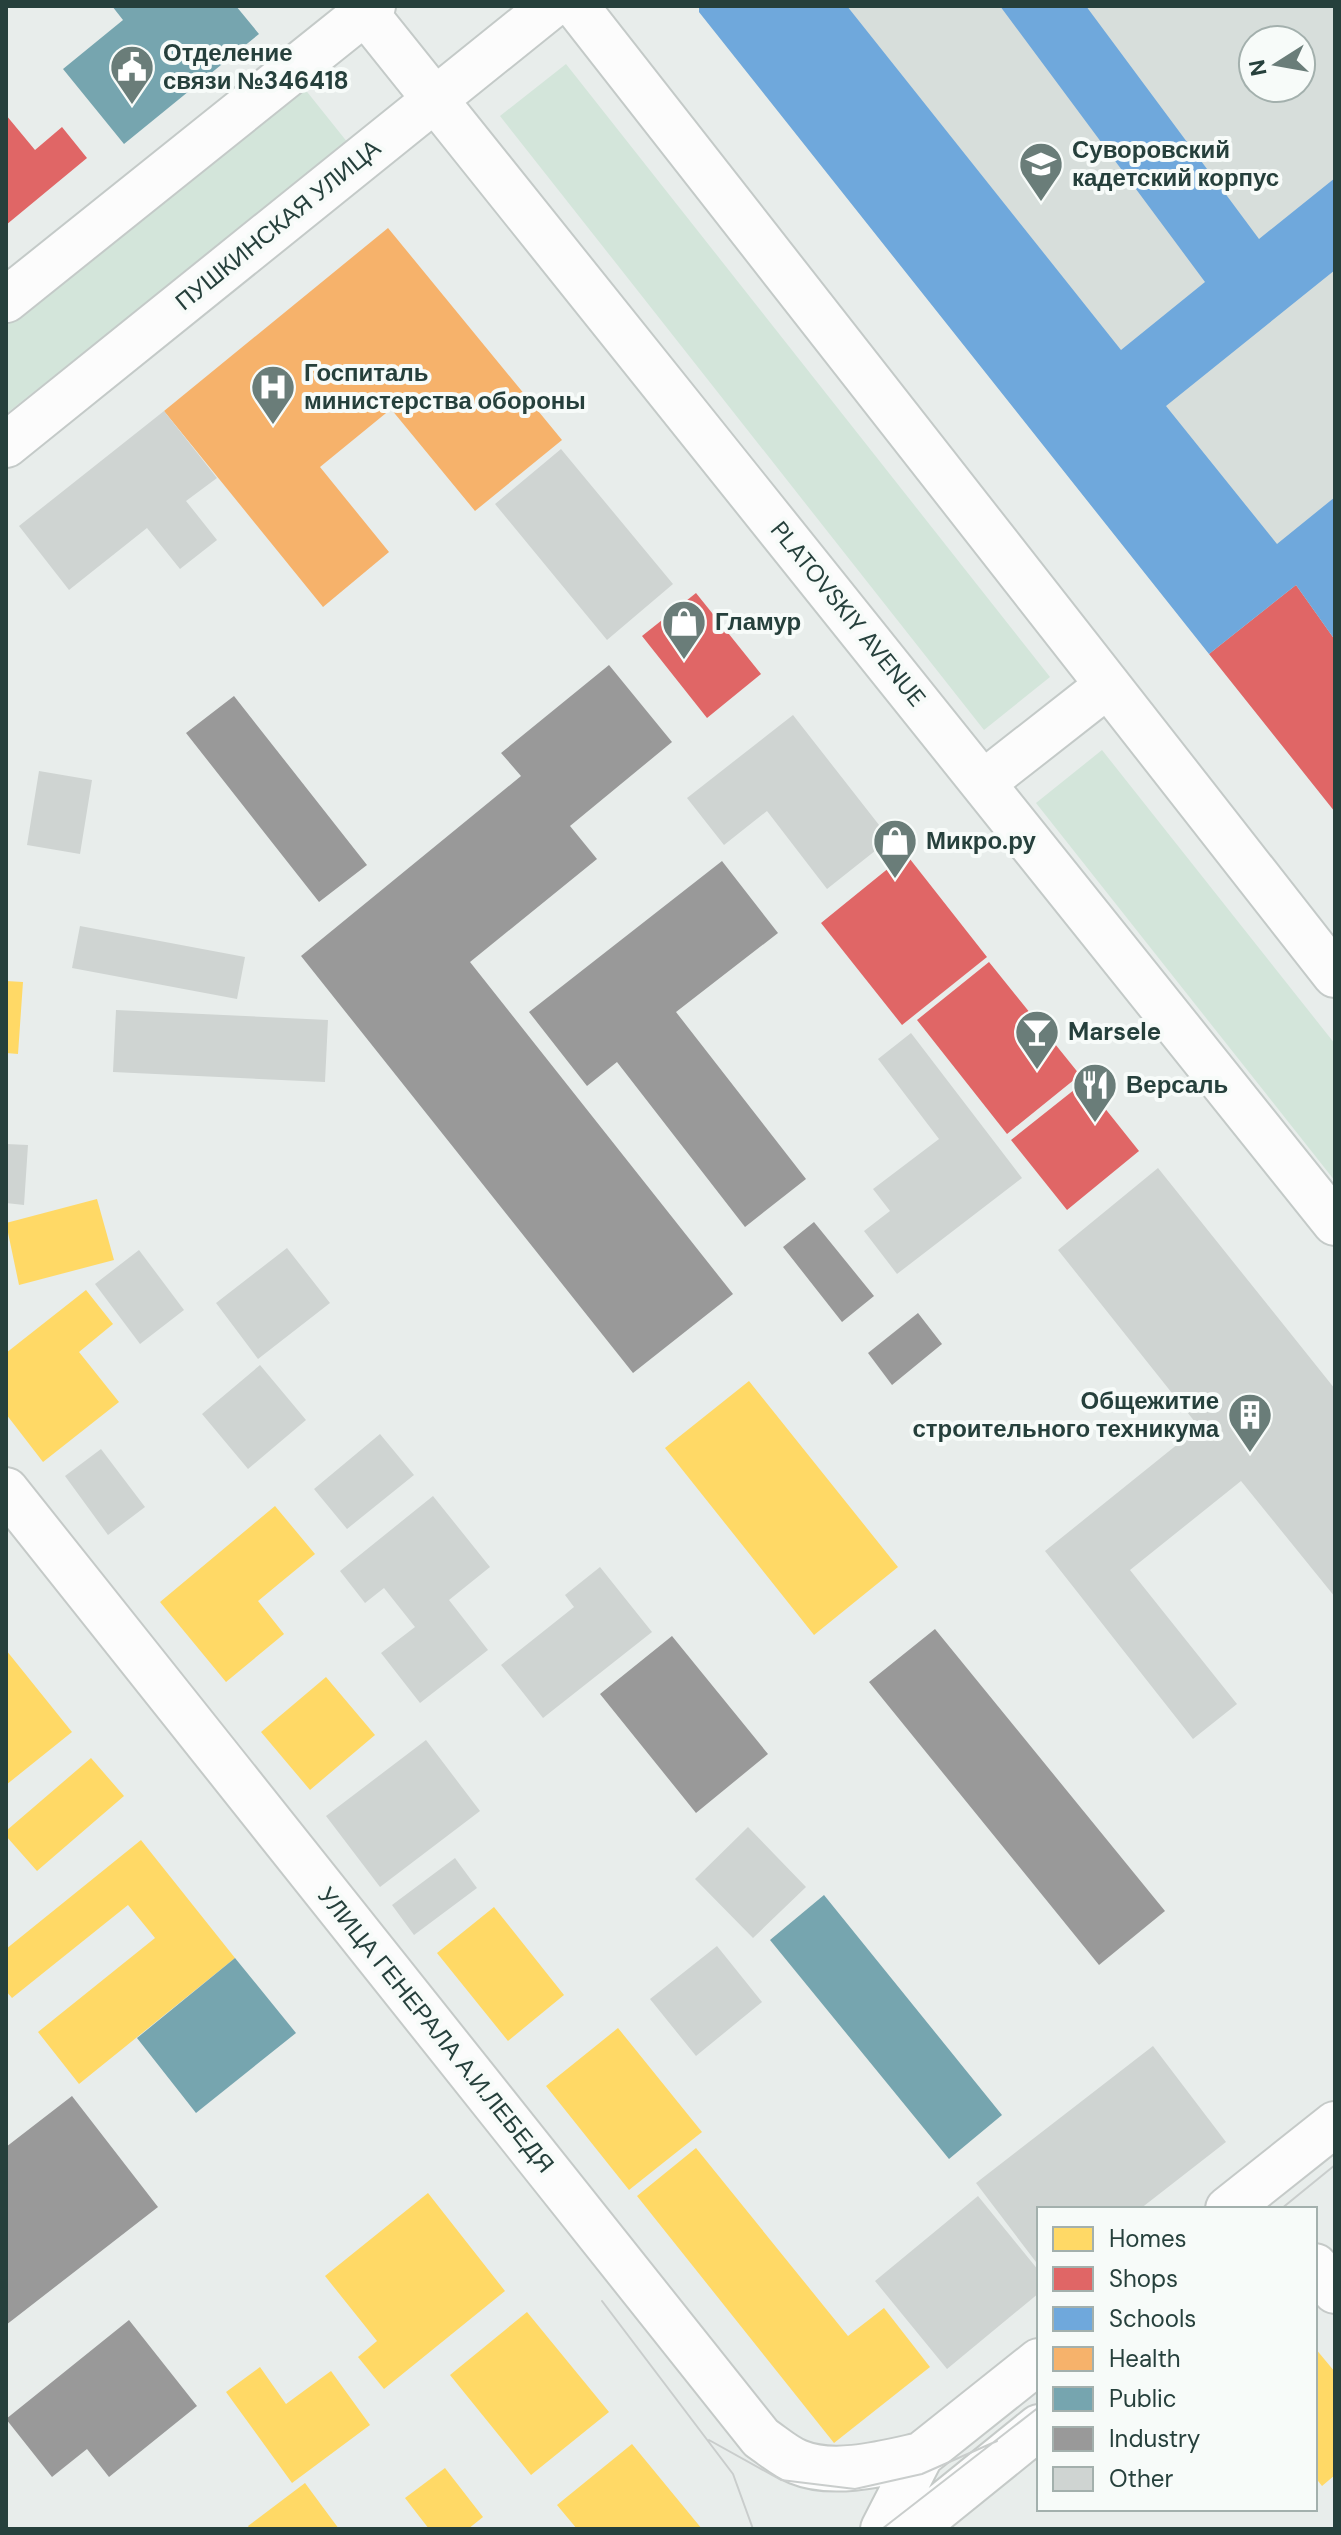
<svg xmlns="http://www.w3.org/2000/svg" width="1341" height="2535" font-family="'DM Sans',sans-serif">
<rect width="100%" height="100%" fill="#e8edeb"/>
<path fill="#d7dedb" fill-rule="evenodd" d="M699,6H1335V812L699,12ZM1253,40H1301V88H1253Z"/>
<path fill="#d3e5da" d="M566,64L1050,677L984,730L500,116Z
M300,83L348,143L6,414V316Z
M1102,750L1335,1044V1181L1036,803Z"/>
<path fill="#ffd966" d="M6,981L23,982L18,1054L6,1053Z
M97,1199L114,1260L19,1285L6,1223Z
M86,1290L113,1324L79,1352L119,1402L43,1462L6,1414V1353Z
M749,1381L898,1567L814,1635L665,1448Z
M275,1506L315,1554L258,1601L284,1634L226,1682L160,1602Z
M6,1650L72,1732L6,1785Z
M326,1677L375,1735L310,1790L261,1732Z
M91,1758L124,1796L37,1871L6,1836V1831Z
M141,1840L235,1958L79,2084L38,2032L155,1938L128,1905L12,1998L6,1991V1949Z
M494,1907L564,1995L508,2041L437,1953Z
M618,2028L702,2132L629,2190L546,2086Z
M696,2148L848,2336L884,2308L930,2367L834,2443L637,2196Z
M428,2193L505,2291L384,2389L358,2357L377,2341L325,2276Z
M527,2312L609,2412L531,2475L450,2375Z
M1315,2348L1335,2372V2475L1322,2486L1315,2477Z
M260,2367L286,2404L331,2371L370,2425L292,2483L226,2392Z
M632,2444L702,2529H577L557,2505Z
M445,2468L483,2517L468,2529H429L405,2498Z
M305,2483L339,2529H250L248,2526Z"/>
<path fill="#e06666" d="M6,115L35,150L62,127L87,158L6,225Z
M1296,585L1335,640V812L1209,654Z
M696,593L761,674L707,718L642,636Z
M906,854L987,957L902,1025L821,923Z
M989,962L1080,1075L1007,1134L917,1020Z
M1084,1082L1139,1151L1067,1210L1011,1140Z"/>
<path fill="#6fa8dc" d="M699,6H847L1121,350L1205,282L1000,6H1086L1259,239L1335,178V270L1166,406L1277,544L1335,497V640L1296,585L1209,654L699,12Z"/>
<path fill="#f6b26b" d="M388,228L562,440L475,511L391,409L320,467L389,552L323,607L164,411Z"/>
<path fill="#76a5af" d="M112,6H236L259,34L124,144L63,69L123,20Z
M824,1895L1002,2115L949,2159L770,1940Z
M235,1958L296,2033L196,2113L137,2038Z"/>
<path fill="#999" d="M609,665L672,742L570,826L597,859L470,962L733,1294L633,1373L301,956L521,776L501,753Z
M234,696L367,865L319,902L186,733Z
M722,861L778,933L676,1012L806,1179L745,1227L617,1062L587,1086L529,1012Z
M814,1222L874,1296L842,1322L783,1247Z
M918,1313L942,1344L892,1385L868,1353Z
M935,1629L1165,1911L1099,1965L869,1682Z
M672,1636L768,1754L696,1813L600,1694Z
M72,2096L158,2207L6,2325V2147Z
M129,2320L197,2406L109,2477L87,2449L52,2477L6,2419Z"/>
<path fill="#cfd4d2" d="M164,411L217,478L186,501L217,540L180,569L147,528L69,590L19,526Z
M561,449L673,584L607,640L495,504Z
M793,715L890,839L827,889L767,811L724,845L687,798Z
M39,771L92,780L80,854L27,845Z
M80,926L245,957L237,999L72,968Z
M116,1010L328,1020L325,1082L113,1072Z
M911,1033L1022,1178L897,1274L864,1231L890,1211L873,1189L939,1139L878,1059Z
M6,1144L28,1145L24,1205L6,1203Z
M1158,1168L1335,1389V1597L1241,1481L1130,1570L1237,1704L1193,1739L1045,1551L1199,1427L1058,1250Z
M287,1248L330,1303L258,1359L216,1303Z
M139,1250L184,1310L140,1344L95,1284Z
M260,1365L306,1420L248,1469L202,1414Z
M380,1434L414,1475L347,1529L314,1489Z
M101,1449L145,1507L108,1535L65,1476Z
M433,1496L490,1567L449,1600L488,1650L420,1703L381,1653L415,1627L384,1588L365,1603L340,1571Z
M600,1567L652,1632L543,1718L501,1665L574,1607L565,1595Z
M426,1740L480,1811L380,1887L326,1816Z
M748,1827L806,1887L753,1938L695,1879Z
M455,1858L477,1888L414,1935L392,1905Z
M717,1946L762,2002L696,2056L650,1999Z
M1153,2046L1226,2142L1140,2209H1039V2266L976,2183Z
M978,2196L1039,2271V2293L947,2369L875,2281Z"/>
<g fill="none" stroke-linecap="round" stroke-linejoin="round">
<g stroke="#c5cac8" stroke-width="48">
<path id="street" d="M6,1490L761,2438C773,2446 785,2457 798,2462C834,2477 885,2463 921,2455
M1228,2209L1335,2124
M1315,2266L1335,2291
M883,2529L921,2455L1039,2361
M913,2529L1039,2427"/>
</g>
<g stroke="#c4cac8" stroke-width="48">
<path id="secondary" d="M360,6L1335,1223
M576,6L1335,975
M6,300L373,6
M6,445L551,6
M983,783L1108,685"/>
</g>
<use href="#street" stroke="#fcfcfc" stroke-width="44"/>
<use href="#secondary" stroke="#fcfcfc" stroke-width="44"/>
<path stroke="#c9cdcc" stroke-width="2" d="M1281,2209L1335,2165
M602,2301L733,2474L753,2529
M709,2440L781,2480L855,2489L922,2474L997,2441
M882,2529L1039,2407"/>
</g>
<defs>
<g id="civic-pin" transform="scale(2.3)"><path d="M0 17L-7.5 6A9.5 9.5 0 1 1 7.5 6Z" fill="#6a7d79" stroke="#f7fbf9"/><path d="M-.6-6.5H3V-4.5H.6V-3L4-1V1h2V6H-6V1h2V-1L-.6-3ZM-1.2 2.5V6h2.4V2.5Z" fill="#fff"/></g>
<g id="university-pin" transform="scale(2.3)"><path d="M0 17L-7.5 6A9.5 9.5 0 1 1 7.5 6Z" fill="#6a7d79" stroke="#f7fbf9"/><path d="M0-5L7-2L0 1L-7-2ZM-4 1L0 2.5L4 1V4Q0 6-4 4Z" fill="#fff"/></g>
<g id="hospital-pin" transform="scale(2.3)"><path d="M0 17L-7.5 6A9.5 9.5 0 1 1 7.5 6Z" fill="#6a7d79" stroke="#f7fbf9"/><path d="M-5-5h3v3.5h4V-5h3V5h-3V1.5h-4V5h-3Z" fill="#fff"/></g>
<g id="shop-pin" transform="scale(2.3)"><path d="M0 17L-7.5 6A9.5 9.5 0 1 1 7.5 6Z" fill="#6a7d79" stroke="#f7fbf9"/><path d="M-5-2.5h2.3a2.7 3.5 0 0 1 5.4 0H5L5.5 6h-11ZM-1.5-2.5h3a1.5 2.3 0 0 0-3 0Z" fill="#fff"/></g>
<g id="bar-pin" transform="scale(2.3)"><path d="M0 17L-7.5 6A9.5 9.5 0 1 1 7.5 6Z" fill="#6a7d79" stroke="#f7fbf9"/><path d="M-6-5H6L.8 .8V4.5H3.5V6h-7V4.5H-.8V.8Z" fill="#fff"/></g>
<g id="restaurant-pin" transform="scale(2.3)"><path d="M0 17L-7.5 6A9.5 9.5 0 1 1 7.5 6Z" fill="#6a7d79" stroke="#f7fbf9"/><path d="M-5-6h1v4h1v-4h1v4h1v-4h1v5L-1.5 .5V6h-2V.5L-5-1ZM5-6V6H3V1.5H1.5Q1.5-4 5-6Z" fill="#fff"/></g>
<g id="building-pin" transform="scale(2.3)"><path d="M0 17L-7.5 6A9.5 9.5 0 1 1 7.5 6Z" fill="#6a7d79" stroke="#f7fbf9"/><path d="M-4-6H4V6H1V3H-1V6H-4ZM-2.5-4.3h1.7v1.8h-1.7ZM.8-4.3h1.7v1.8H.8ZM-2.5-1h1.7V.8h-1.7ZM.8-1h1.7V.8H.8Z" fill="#fff"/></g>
</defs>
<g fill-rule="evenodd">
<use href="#civic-pin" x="132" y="67"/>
<use href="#university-pin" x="1041" y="164"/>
<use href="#hospital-pin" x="273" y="387"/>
<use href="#shop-pin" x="684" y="622"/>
<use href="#shop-pin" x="895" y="841"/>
<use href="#bar-pin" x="1037" y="1032"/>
<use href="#restaurant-pin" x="1095" y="1085"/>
<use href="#building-pin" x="1250" y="1415"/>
</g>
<g text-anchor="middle" stroke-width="8" stroke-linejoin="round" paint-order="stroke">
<g font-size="24" font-weight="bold" fill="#26403c" stroke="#f7fbf9" text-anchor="start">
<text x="163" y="61">Отделение<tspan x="163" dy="28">связи №346418</tspan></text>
<text x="1072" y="158">Суворовский<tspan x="1072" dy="28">кадетский корпус</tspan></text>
<text x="304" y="381">Госпиталь<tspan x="304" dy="28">министерства обороны</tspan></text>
<text x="715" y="630">Гламур</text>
<text x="926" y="849">Микро.ру</text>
<text x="1068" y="1040">Marsele</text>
<text x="1126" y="1093">Версаль</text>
<text x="1219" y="1409" text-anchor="end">Общежитие<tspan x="1219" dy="28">строительного техникума</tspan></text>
</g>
<g font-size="24" fill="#26403c" stroke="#f7fbf9">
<text transform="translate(278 225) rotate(-39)" y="8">ПУШКИНСКАЯ УЛИЦА</text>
<text transform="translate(848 614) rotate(51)" y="8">PLATOVSKIY AVENUE</text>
<text transform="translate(436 2030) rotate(51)" y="8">УЛИЦА ГЕНЕРАЛА А.И.ЛЕБЕДЯ</text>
</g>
</g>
<rect width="1341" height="2535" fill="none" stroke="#26403c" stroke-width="16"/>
<rect x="1037" y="2207" width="280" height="304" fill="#f7fbf9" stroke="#a3b0ad" stroke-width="2"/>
<rect x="1053" y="2227" width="40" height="24" fill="#ffd966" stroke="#a3b0ad" stroke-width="2"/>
<text x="1109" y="2247" font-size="24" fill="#26403c">Homes</text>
<rect x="1053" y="2267" width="40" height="24" fill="#e06666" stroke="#a3b0ad" stroke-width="2"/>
<text x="1109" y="2287" font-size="24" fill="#26403c">Shops</text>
<rect x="1053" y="2307" width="40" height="24" fill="#6fa8dc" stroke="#a3b0ad" stroke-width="2"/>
<text x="1109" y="2327" font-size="24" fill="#26403c">Schools</text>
<rect x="1053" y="2347" width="40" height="24" fill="#f6b26b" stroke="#a3b0ad" stroke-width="2"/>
<text x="1109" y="2367" font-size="24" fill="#26403c">Health</text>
<rect x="1053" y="2387" width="40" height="24" fill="#76a5af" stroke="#a3b0ad" stroke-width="2"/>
<text x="1109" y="2407" font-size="24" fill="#26403c">Public</text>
<rect x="1053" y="2427" width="40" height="24" fill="#999999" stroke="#a3b0ad" stroke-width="2"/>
<text x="1109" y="2447" font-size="24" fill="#26403c">Industry</text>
<rect x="1053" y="2467" width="40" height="24" fill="#cfd4d2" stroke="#a3b0ad" stroke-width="2"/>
<text x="1109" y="2487" font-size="24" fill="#26403c">Other</text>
<g transform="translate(1277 64) rotate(259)"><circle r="38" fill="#f7fbf9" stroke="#a3b0ad" stroke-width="2"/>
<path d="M0-6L14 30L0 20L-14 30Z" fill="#6a7d79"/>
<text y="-12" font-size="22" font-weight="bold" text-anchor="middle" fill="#26403c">N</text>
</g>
</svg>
